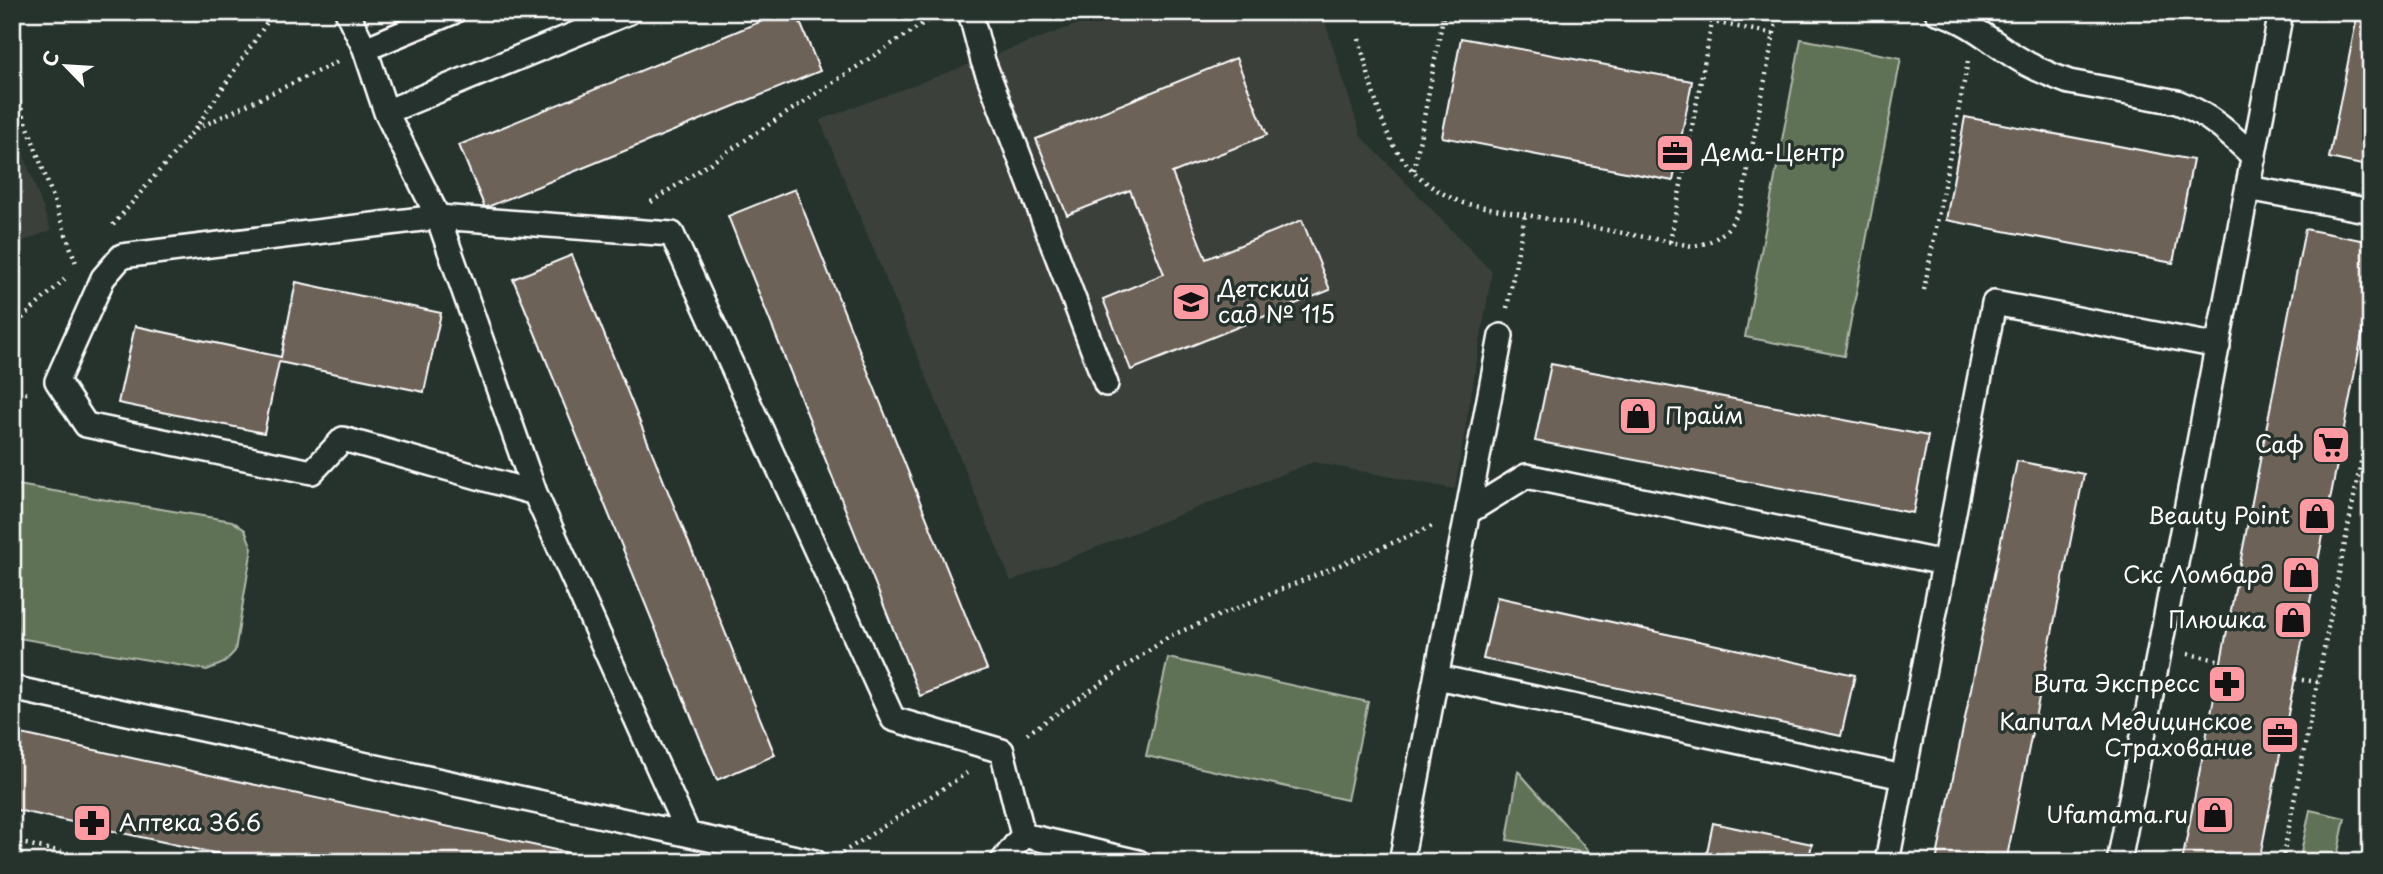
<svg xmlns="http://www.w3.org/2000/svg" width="2383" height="874" font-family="'Playpen Sans',sans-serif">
<rect width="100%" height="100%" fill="#26332d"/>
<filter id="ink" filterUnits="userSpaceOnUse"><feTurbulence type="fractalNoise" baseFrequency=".0143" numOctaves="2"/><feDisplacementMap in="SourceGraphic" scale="14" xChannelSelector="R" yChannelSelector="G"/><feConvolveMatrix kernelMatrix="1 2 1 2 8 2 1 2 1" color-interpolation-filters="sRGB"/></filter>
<g filter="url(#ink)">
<path fill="#3b413a" d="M1110,12H1322L1361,136L1492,272L1455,489L1313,462L1011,581L820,120Z
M12,123L51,230L12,246Z"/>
<path fill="#617254" stroke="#b0b8aa" stroke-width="2" d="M1801,39L1901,58L1844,356L1745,337Z
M12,484L232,521L245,530L252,548L235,651L224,663L207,670L12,637Z
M1168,658L1368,702L1347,800L1146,756Z
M1518,771L1590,853L1507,840Z
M2310,810L2345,818L2336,862H2299Z"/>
<path fill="#6d6258" stroke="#fff" stroke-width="2" d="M784,12H796L820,71L485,208L459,145Z
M2358,12H2371V167L2329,158Z
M1461,38L1692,81L1673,181L1442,137Z
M1236,58L1267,135L1172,173L1206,259L1302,220L1330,290L1131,370L1103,299L1164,274L1130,190L1067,215L1036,139Z
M1965,117L2193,160L2173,263L1946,220Z
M795,189L987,669L920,696L728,216Z
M2305,229L2371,242V289L2340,449L2259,862H2182Z
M572,255L775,755L717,780L513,279Z
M296,282L441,313L424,392L279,362L264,433L118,403L135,326L281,357Z
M1551,364L1928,436L1913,513L1535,441Z
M2017,461L2084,474L2006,862H1936Z
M1497,597L1855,675L1841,736L1483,659Z
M12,732L611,862H255L12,809Z
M1713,823L1812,844L1808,862H1705Z"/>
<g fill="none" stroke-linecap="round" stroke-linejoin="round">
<g stroke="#fff" stroke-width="28">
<path id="lane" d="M347,12L365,49L386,112L438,217L535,493L688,834
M970,12L983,61L1106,384
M1937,12C1967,20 1988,39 2014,56C2031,67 2050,75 2069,82L2177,102C2209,114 2230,134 2254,157
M365,49L453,12
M386,112L629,12
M2248,188L2371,211
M535,493L343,439L312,472L86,425L57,381L103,278L122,256L438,217L672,234L893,719L1002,751L1023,835
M1468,512L1526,476L1944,563
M1437,677L1903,777
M12,688L815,862
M1002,862L1023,835L1138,862
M1401,862L1501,336
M1887,862L1994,303L2218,346
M2119,862L2281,12"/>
</g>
<path stroke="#fff" stroke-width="4.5" stroke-dasharray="2 5" stroke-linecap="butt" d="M1662,12L1774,34
M1359,39C1379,111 1384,171 1463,203L1692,246C1717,243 1732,229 1741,205L1778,12
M12,82L76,263
M196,129L337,62
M1414,170L1444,12
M651,202L939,13
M113,225L195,129L274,12
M1670,242L1714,12
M1924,290L1968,61
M1507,308L1525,215
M12,328L68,276
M12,399L31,391
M2188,654L2222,661
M2295,679L2318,682
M1027,734L1170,636L1435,525
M12,841L107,862
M842,853L967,773
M2282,862L2371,411"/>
<use href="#lane" stroke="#26332d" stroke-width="23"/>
</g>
</g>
<defs>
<g id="office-square" transform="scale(2.0125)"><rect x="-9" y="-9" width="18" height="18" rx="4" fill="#ff9aa2" stroke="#26332d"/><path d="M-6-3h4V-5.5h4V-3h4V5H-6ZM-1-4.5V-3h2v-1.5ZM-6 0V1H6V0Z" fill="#111"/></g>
<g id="school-square" transform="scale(2.0125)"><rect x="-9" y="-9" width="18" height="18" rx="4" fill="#ff9aa2" stroke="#26332d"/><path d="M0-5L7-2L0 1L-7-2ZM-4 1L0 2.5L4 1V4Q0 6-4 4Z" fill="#111"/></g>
<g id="shop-square" transform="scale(2.0125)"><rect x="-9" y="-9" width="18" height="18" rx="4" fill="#ff9aa2" stroke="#26332d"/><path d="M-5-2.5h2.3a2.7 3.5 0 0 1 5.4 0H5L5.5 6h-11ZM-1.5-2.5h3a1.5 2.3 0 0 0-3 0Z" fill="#111"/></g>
<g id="supermarket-square" transform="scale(2.0125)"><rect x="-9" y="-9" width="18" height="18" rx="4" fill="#ff9aa2" stroke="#26332d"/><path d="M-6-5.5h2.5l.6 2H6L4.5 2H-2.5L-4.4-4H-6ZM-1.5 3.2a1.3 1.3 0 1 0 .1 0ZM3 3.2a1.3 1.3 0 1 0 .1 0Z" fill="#111"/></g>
<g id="pharmacy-square" transform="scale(2.0125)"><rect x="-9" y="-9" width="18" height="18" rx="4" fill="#ff9aa2" stroke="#26332d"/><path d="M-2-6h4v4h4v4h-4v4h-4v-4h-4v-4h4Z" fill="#111"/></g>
</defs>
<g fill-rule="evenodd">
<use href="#office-square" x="1675" y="153"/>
<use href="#school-square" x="1191" y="302"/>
<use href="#shop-square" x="1638" y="416"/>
<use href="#supermarket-square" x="2331" y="445"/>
<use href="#shop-square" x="2317" y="516"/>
<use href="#shop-square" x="2301" y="575"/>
<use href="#shop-square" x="2293" y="620"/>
<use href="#pharmacy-square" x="2227" y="684"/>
<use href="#office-square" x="2280" y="735"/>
<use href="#shop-square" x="2215" y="815"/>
<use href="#pharmacy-square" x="92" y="823"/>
</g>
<g text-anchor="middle" stroke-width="7" stroke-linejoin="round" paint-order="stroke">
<g font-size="23" fill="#fff" stroke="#26332d" text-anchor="end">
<text x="1702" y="161" text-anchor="start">Дема-Центр</text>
<text x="1218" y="297" text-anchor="start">Детский<tspan x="1218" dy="26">сад № 115</tspan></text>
<text x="1665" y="424" text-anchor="start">Прайм</text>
<text x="2304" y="453">Саф</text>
<text x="2290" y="524">Beauty Point</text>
<text x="2274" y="583">Скс Ломбард</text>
<text x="2266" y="628">Плюшка</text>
<text x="2200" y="692">Вита Экспресс</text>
<text x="2253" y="730">Капитал Медицинское<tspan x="2253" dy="26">Страхование</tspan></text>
<text x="2188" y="823">Ufamama.ru</text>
<text x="119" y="831" text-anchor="start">Аптека 36.6</text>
</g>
</g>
<rect width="2383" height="874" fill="none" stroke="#26332d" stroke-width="42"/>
<rect x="21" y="21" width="2341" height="832" fill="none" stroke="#fff" stroke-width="2.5" filter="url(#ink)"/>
<g transform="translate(66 66) rotate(295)" stroke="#26332d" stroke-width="5" paint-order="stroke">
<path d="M0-5L12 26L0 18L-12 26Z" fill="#ffffff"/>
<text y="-10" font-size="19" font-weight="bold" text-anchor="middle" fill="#ffffff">С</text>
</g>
</svg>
